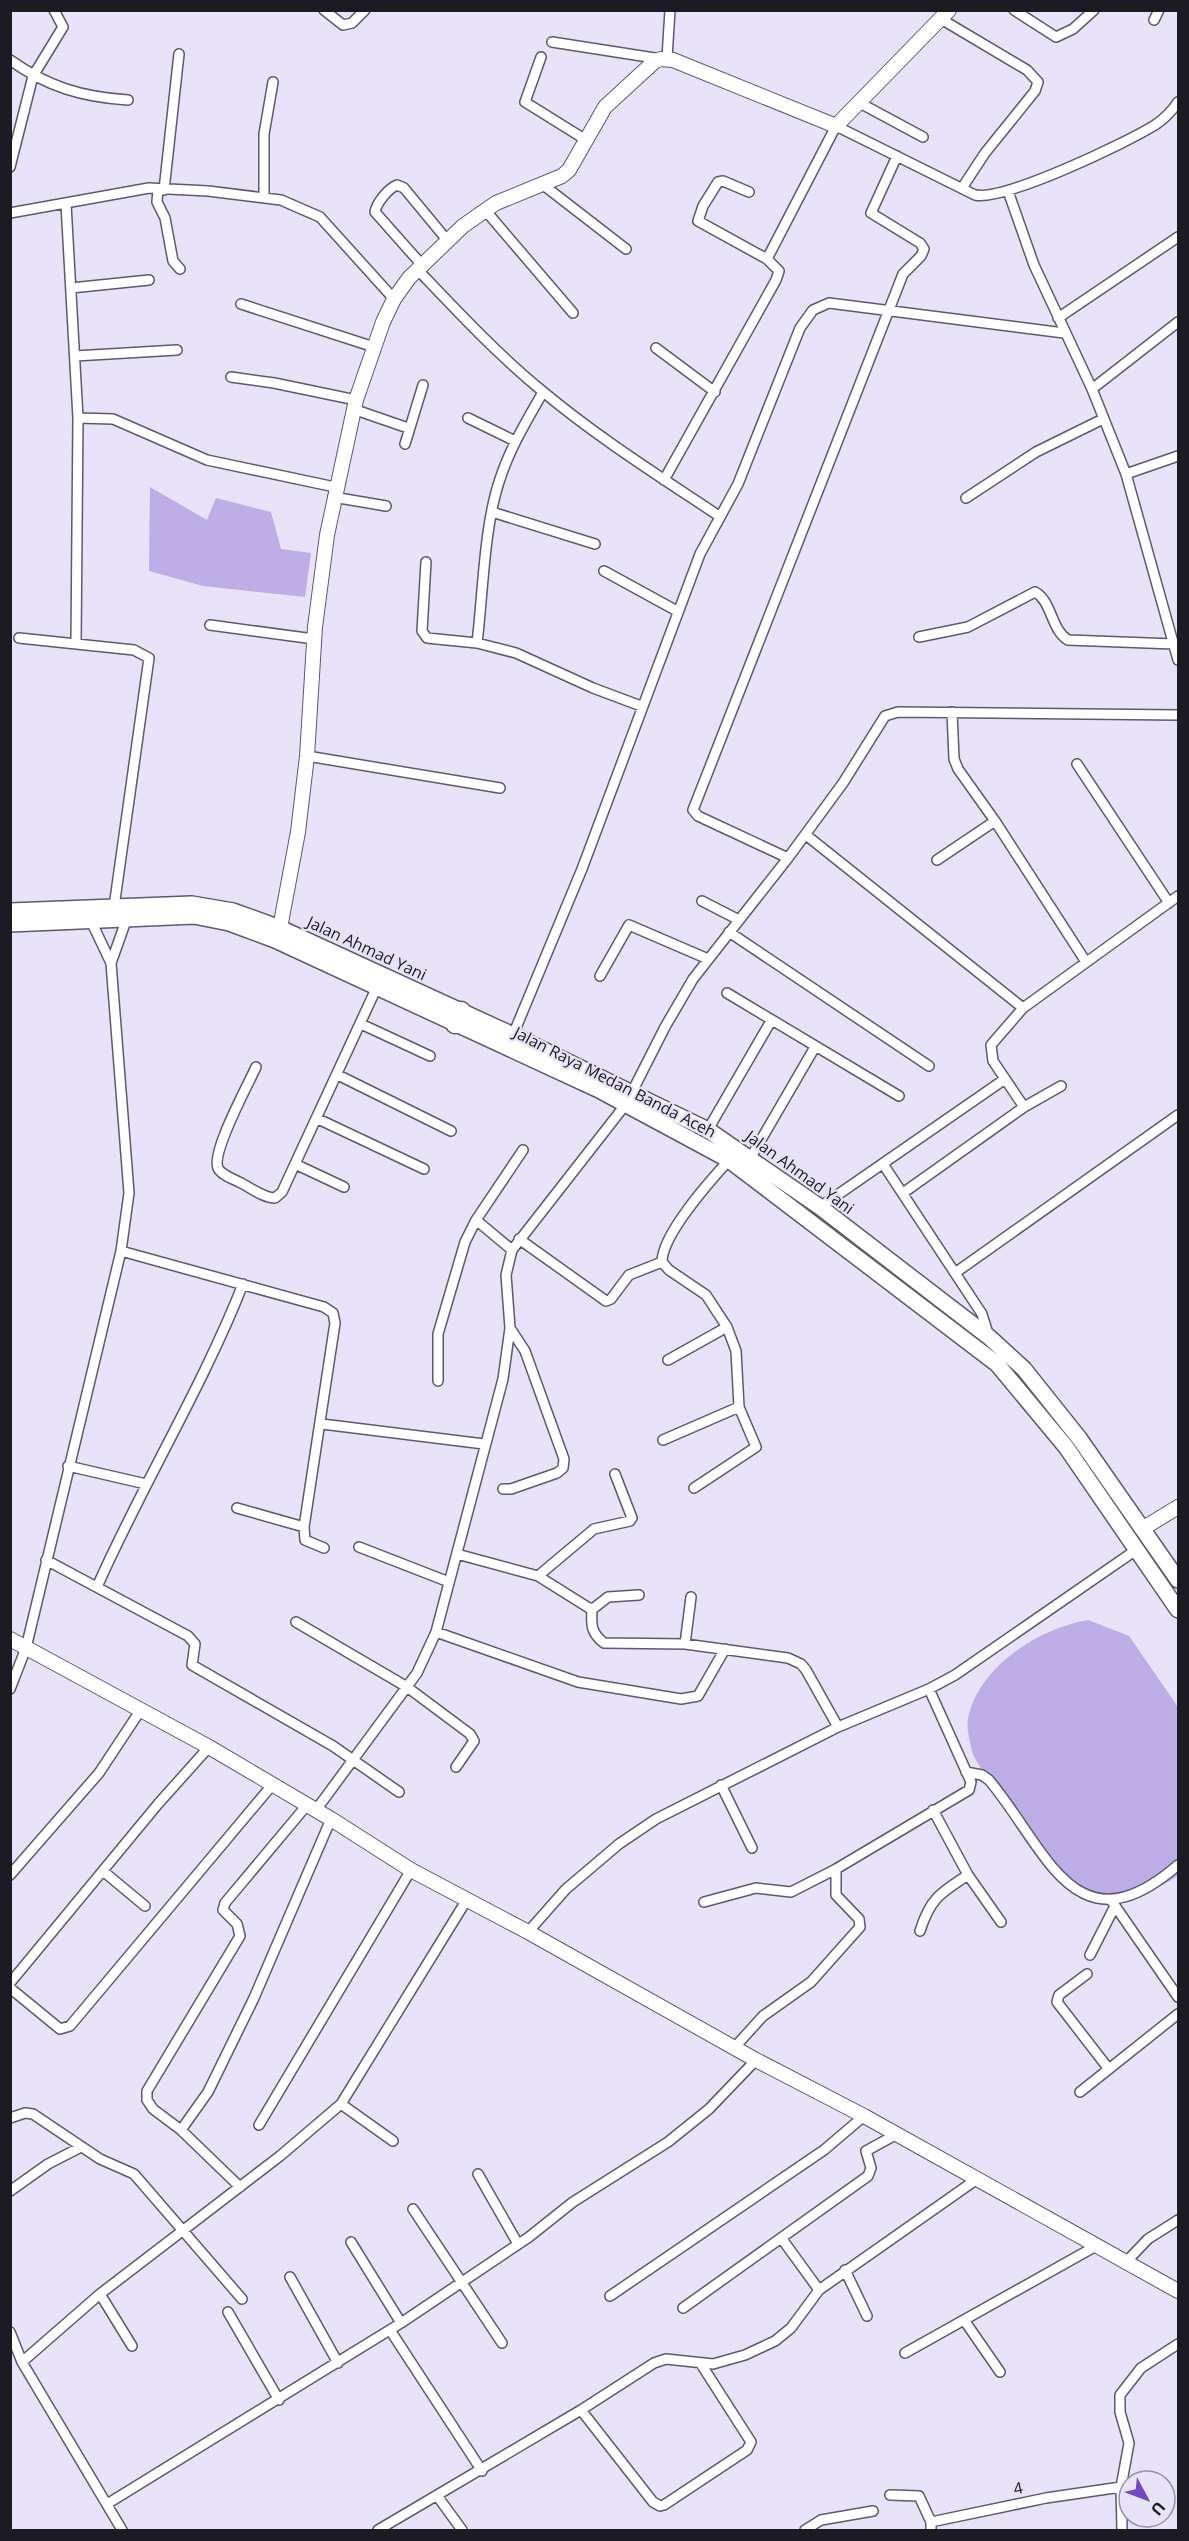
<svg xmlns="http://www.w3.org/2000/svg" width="1189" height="2541" font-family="'Open Sans',sans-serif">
<rect width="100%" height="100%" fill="#e8e3f8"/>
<path fill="#bdaee8" d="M150,487L207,520L216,498L271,512L281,549L311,553L305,597L203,586L149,571Z
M1088,1620L1129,1636L1178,1707V1876C1152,1891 1125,1908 1094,1900C1062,1891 1047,1858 1029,1833C1018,1818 975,1765 972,1751C970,1742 966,1727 968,1719C978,1667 1039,1628 1088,1620Z"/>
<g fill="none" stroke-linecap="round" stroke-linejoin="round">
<g stroke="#5e596b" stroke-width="12">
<path id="street" d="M324,10L343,25L352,23L365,10
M1014,10L1056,37L1073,29L1094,10
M941,19L1027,70L1038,82L1035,91L985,153L962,188
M1154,20L1159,10
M552,42L661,59
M541,57L525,102L586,140
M667,58L670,10
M10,60C48,87 82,97 128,100
M858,102L923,137
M10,167L33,76L63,27L54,10
M542,184L626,249
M158,189L157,202L165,218L173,261L180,269
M164,190L179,54
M1008,191L1034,265L1092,389L1126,474L1178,660
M749,192L723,181L718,182L703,206L698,221L767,259
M264,197V134L273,82
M66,204L78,418L76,643
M485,210L573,313
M10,213L149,188L208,191L281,200L320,217L394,299
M422,265L375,212C377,202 388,189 397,185L404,188L447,240
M417,269C457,311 496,353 541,390C597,437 659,476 719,516
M71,288L149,280
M241,304L374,347
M1058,318L1178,237
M656,348L715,392
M75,356L177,350
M231,377L274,383L356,400
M1092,389L1178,322
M353,409L408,428
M78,418L113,419L207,460L335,487
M468,418L515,441
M405,444L423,385
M1126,474L1178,456
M664,480L776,280L779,271L767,259L836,126L975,195C1005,201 1126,143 1155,125C1164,119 1172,111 1178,102
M333,497L386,506
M966,498L1036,452L1103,419
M492,512L595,544
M426,562L422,631L427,638L477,643L516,653L593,688L641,706
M604,571L677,611
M210,625L314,639
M919,637L968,627L1035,592C1052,601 1051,630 1068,640L1174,644
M19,638L134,650L149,658L114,907
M477,643C483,594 484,525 500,479C510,448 527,420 543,392
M952,712L954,759L958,769L995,821L1086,962
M307,756L500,788
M1077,764L1169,903
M806,835L1023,1008
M788,858L698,816L693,810L903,274L921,256L924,249L920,243L871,213L897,156
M937,860L995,821
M702,901L739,920
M729,932L929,1066
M111,963L127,918
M600,976L629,925L708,959
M727,993L899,1096
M361,1024L430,1056
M513,1035L582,869L700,554L738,484L800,328L813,310L829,303L1064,333
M256,1067C248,1085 211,1152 218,1168C221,1175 234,1179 241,1183C251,1188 264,1198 275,1198L282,1192L376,989
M338,1075L451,1131
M632,1092L665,1027L693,979L788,858L843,783L885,716L898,712L1178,715
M1024,1107L993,1061L991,1045L1023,1008L1178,896
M316,1118L424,1169
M706,1133L771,1021
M751,1157L815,1047
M295,1164L344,1187
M883,1164L982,1314L989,1337
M903,1193L1024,1107L1061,1086
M820,1207L1005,1079
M519,1239L606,1301L611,1299L629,1275L662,1262
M512,1250L476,1220L523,1150
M121,1251L324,1307L333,1313L335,1323L304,1527L305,1540L324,1548
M955,1273L1178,1115
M668,1360L727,1327
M438,1381V1334L465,1242L476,1220
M322,1424L484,1444
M663,1440L739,1407
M68,1466L146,1484
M694,1488L756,1447L739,1407L736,1351L727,1327L706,1295L669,1270L662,1262C662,1234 710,1181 729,1160
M503,1489H511L557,1473L563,1468L564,1459L525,1351L510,1328
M237,1508L304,1527
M359,1547L449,1582
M457,1554L538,1576L589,1608H594L608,1597L639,1595
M46,1560L188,1636L195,1644L192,1665L333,1746L399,1792
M538,1576L594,1529L630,1521L632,1518L615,1474
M97,1587C142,1485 202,1388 243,1284
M592,1609C591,1625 591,1633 604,1643L685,1644L788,1658L801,1664L806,1670L838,1727
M296,1622L407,1687L470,1734L474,1741L456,1767
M436,1632L578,1682L681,1699L698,1696L725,1649
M685,1644L691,1597
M10,1689L26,1648L121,1251L129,1193L111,963L91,921
M966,1772L982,1775L989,1780C1047,1849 1075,1954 1178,1865
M721,1785L752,1848
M316,1810L417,1673L436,1632L503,1379L510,1328L506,1275L512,1250L626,1104
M933,1810L968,1875L1001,1922
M103,1871L145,1906
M10,1875L99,1773L140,1711
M1111,1900L1178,1997
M704,1902L756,1888L791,1892L836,1869L969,1790L971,1782L929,1689
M920,1931C930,1899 940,1893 968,1875
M528,1932L566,1889L619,1844L656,1819L838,1727L929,1689L955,1675L1136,1550
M1090,1955L1115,1906
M1087,1974L1059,1995L1057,2002L1108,2068
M10,1983L158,1804L209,1747
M10,1988L60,2029L70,2026L273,1784
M734,2048L763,2016L811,1982L860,1927L859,1919L836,1895V1869
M1080,2092L1178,2014
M341,2104L393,2141
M10,2118L25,2113L33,2114L100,2159L134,2174L242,2299
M259,2125L411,1870
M181,2130L208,2092L254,1998L331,1819
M478,2174L518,2244
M240,2187L181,2130L153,2109L147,2100V2091L240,1936L237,1924L223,1910L225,1903L307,1805
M10,2191L48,2164L81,2147
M413,2209L502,2343
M782,2239L819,2290
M351,2242L401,2323
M1126,2262L1148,2239L1178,2220
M845,2270L867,2316
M290,2277L338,2363
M100,2294L132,2346
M610,2296L824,2150L864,2116
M683,2308L868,2176L871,2168L866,2151L897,2134
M228,2312L279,2400
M964,2320L1000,2372
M390,2330L482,2471
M10,2332L22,2362L122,2530
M905,2353L1096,2246
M22,2362L100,2294L280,2156L341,2104L466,1901
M581,2410L653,2502L660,2506L664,2505L747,2450L751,2442L701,2364
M890,2495L919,2496L931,2522
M438,2497L462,2530
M107,2504L401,2323L529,2237L573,2202L668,2142L709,2109L756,2060
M378,2530L581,2410L654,2363L666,2359L713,2364L745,2355L775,2341L791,2328L819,2290L977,2179
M805,2530L821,2520L873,2511
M931,2530V2522L1046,2498L1121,2487
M1122,2530L1121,2487L1129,2443L1120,2412V2395L1141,2368L1178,2344"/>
</g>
<g stroke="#5e596b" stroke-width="16">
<path id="secondary" d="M280,928L298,832L307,756L315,627L327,535L356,400L383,322L394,299L409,278L463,226L496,203L562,176L569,170L605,107L655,61L661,59L673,60L836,126L949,10
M1142,1529L1178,1507
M10,1639L209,1747L331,1819L411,1870L528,1932L756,2060L864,2116L1178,2291"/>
</g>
<g stroke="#5e596b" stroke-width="18">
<path id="primary" d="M10,911L192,904L233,911L280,928L513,1035L708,1130L820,1207L989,1337L1024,1369L1079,1438L1178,1580
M10,924L194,916L229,923L275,940L599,1090L729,1160L997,1364L1066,1447L1178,1610"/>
</g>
<g stroke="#5e596b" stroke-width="21">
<path id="highway" d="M455,1024L461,1011"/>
</g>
<use href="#street" stroke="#fff" stroke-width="9"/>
<use href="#secondary" stroke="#fff" stroke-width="14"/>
<use href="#primary" stroke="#fff" stroke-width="15"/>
<use href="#highway" stroke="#fff" stroke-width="18"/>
</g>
<g text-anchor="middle" stroke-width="4.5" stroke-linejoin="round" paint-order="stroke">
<g font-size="16" fill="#1c1a22" stroke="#e8e3f8">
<text transform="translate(367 948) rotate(25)" y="6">Jalan Ahmad Yani</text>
<text transform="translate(615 1082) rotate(27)" y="6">Jalan Raya Medan Banda Aceh</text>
<text transform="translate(800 1172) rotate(36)" y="6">Jalan Ahmad Yani</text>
<text transform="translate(1018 2488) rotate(-12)" y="6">4</text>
</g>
</g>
<rect width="1189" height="2541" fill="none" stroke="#1c1a22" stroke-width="24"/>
<g transform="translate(1147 2499) rotate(131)"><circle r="28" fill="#e8e3f8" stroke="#9693a2" stroke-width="1.5"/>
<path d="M0-4.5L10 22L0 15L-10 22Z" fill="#7448c0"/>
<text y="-9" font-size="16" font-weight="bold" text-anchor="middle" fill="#1c1a22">U</text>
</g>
</svg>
